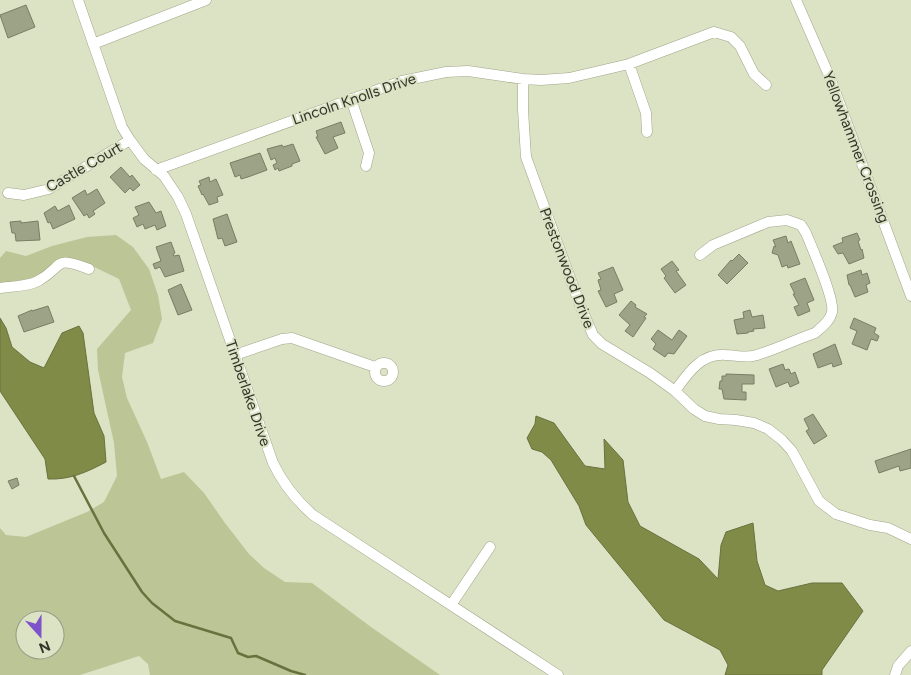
<svg xmlns="http://www.w3.org/2000/svg" width="911" height="675" font-family="Figtree,sans-serif">
<rect width="100%" height="100%" fill="#dce2c4"/>
<path fill="#bcc595" fill-rule="evenodd" d="M116,235L133,247L149,269L158,295L162,319L153,343L125,353L122,377L127,398L147,442L161,479L184,472L204,493L225,523L249,554L264,568L285,582L312,583L371,627L440,675H150L148,664L139,656L80,675H0V528L6,535L26,537L87,512L104,502L117,476L114,443L98,370L97,349L131,310L119,279L82,261L72,259L41,273L29,281L0,283V258L6,251L26,256L52,246L87,237ZM25,620H55V650H25Z"/>
<path fill="#808b47" stroke="#69713e" d="M0,318L6,328L12,347L30,362L44,368L62,333L79,326L83,333L94,413L104,436L106,462C87,472 70,480 48,479L45,459L0,391Z
M536,416L554,423L585,466L605,469L604,439L623,460L628,502L640,526L699,559L718,579L721,545L726,532L753,523L757,561L765,585L778,591L812,583H842L863,611L822,670V675H725L728,665L720,650L664,620L586,525L579,506L551,460L542,452L532,449L527,438L535,424Z"/>
<g fill="none" stroke-linecap="round" stroke-linejoin="round">
<path stroke="#69713e" stroke-width="2.5" d="M74,476L104,533L142,592L152,603L175,621L231,638L238,653L248,657L256,656L291,671L305,675"/>
</g>
<path fill="#9da387" stroke="#787e63" d="M26,5L35,27L8,38L0,15Z
M341,122L345,133L333,137L338,148L325,154L316,137H318L316,131Z
M293,144L300,161L292,164V166L279,171L278,168L275,170L273,165L277,163L275,158L271,160L267,149L282,145L283,147Z
M260,153L267,170L248,177L241,179L240,175L235,177L230,163Z
M121,167L130,177L132,175L140,185L133,191L130,188L125,193L110,177Z
M209,177L210,182L216,179L223,195L217,197L218,202L209,205L203,194L202,195L198,186L201,185L199,181Z
M97,189L105,203L93,211L95,214L89,218L87,214L84,216L72,198L85,190L87,195Z
M149,202L156,213L161,211L166,226L157,230L155,225L145,229L143,224L137,227L133,218L139,215L135,207Z
M69,205L75,219L53,229L50,222L48,223L44,213L55,206L58,211Z
M227,214L237,242L225,246L222,238L218,239L213,219Z
M21,221V223L38,221L40,240L16,241L15,233H12L10,222Z
M857,233L860,240L858,241L861,250L862,249L864,258L849,264L843,253L838,254L833,246L843,242L842,238Z
M786,236L788,243L791,241L800,264L788,268L787,265L782,267L778,255L772,253L774,246L776,247L773,240Z
M171,242L175,253L173,254L174,256L179,255L184,271L165,277L160,267L155,269L153,264L161,261L156,247Z
M739,254L748,263L727,284L718,275L731,260L732,261Z
M672,261L679,270L676,271L686,285L675,293L664,278L666,276L661,269Z
M613,267L623,290L614,294L617,302L606,307L598,291L601,290L598,280L601,279L598,273Z
M861,270L862,275L867,273L870,283L866,285L868,292L855,297L850,285H849L847,275Z
M805,278L814,300L807,303L810,311L798,316L794,307L799,305L793,294H795L790,284Z
M181,284L192,310L178,315L168,290Z
M631,301L636,305L635,307L647,314L644,317L646,318L633,337L625,331L630,325L619,315Z
M48,306L54,322L24,332L18,316L32,310V311Z
M750,310L752,317L763,315L765,328L753,329L754,331L748,332V333L737,334L734,320L744,318L743,312Z
M854,318L876,328L874,333L879,336L877,341L871,339L867,350L852,344L857,331L850,328Z
M658,330L672,340L679,330L687,336L674,354L668,353L665,357L653,349L656,344L651,339Z
M835,344L842,364L833,367L832,363L818,368L813,354Z
M783,364L785,370L789,369L791,374L795,372L799,383L790,387L788,382L776,387L769,369Z
M726,374L754,375V384H742V392H746V400L724,399L722,389H719L720,381H722V376H726Z
M813,414L827,436L814,444L806,431L809,429L804,419Z
M911,449V468L900,471L899,466L879,473L875,461Z
M17,478L19,485L12,489L8,481Z"/>
<g fill="none" stroke-linecap="round" stroke-linejoin="round">
<g stroke="#9fa588" stroke-width="11">
<path id="street" d="M78,0L122,127L130,140L144,159L164,176L178,197L186,214L273,463C283,484 296,500 313,515L558,675
M796,0L831,80L911,296
M93,44L206,0
M629,64L646,113L647,132
M523,79V110L526,157L580,305L593,335L602,344L650,373L675,391L694,409L705,416L719,419L736,420L754,423L768,429L782,440L792,451L819,501L836,514L870,525L888,528L911,539
M351,99L369,153L366,166
M156,170L402,81L446,72L468,71L523,79L541,80L569,78L629,64L714,32L731,37L740,46L754,74L766,85
M8,193L24,195L49,189L130,140
M0,288C12,286 27,287 38,281C65,266 52,255 89,269
M235,355L282,339L292,338L375,367
M375 372a9 9 0 1 1 18 0a9 9 0 1 1-18 0Z
M675,391C688,373 701,353 726,355C735,355 743,358 753,356C773,351 794,340 815,333C822,327 830,321 832,312C835,299 812,248 806,233L801,225L787,220L768,222L713,245L700,255
M451,605L490,547
M895,675L898,666L911,651"/>
</g>
<use href="#street" stroke="#fff" stroke-width="10"/>
</g>
<g text-anchor="middle" stroke-width="4" stroke-linejoin="round" paint-order="stroke">
<g font-size="15" fill="#323429" stroke="#dce2c4">
<text transform="translate(354 99) rotate(-19)" y="5">Lincoln Knolls Drive</text>
<text transform="translate(856 147) rotate(69)" y="5">Yellowhammer Crossing</text>
<text transform="translate(84 167) rotate(-30)" y="5">Castle Court</text>
<text transform="translate(567 268) rotate(69)" y="5">Prestonwood Drive</text>
<text transform="translate(248 393) rotate(71)" y="5">Timberlake Drive</text>
</g>
</g>
<g transform="translate(40 635) rotate(159)"><circle r="24" fill="#dce2c4" stroke="#989c86"/>
<path d="M0-4L9 19L0 12L-9 19Z" fill="#7d52cb"/>
<text y="-8" font-size="14" font-weight="bold" text-anchor="middle" fill="#323429">N</text>
</g>
</svg>
